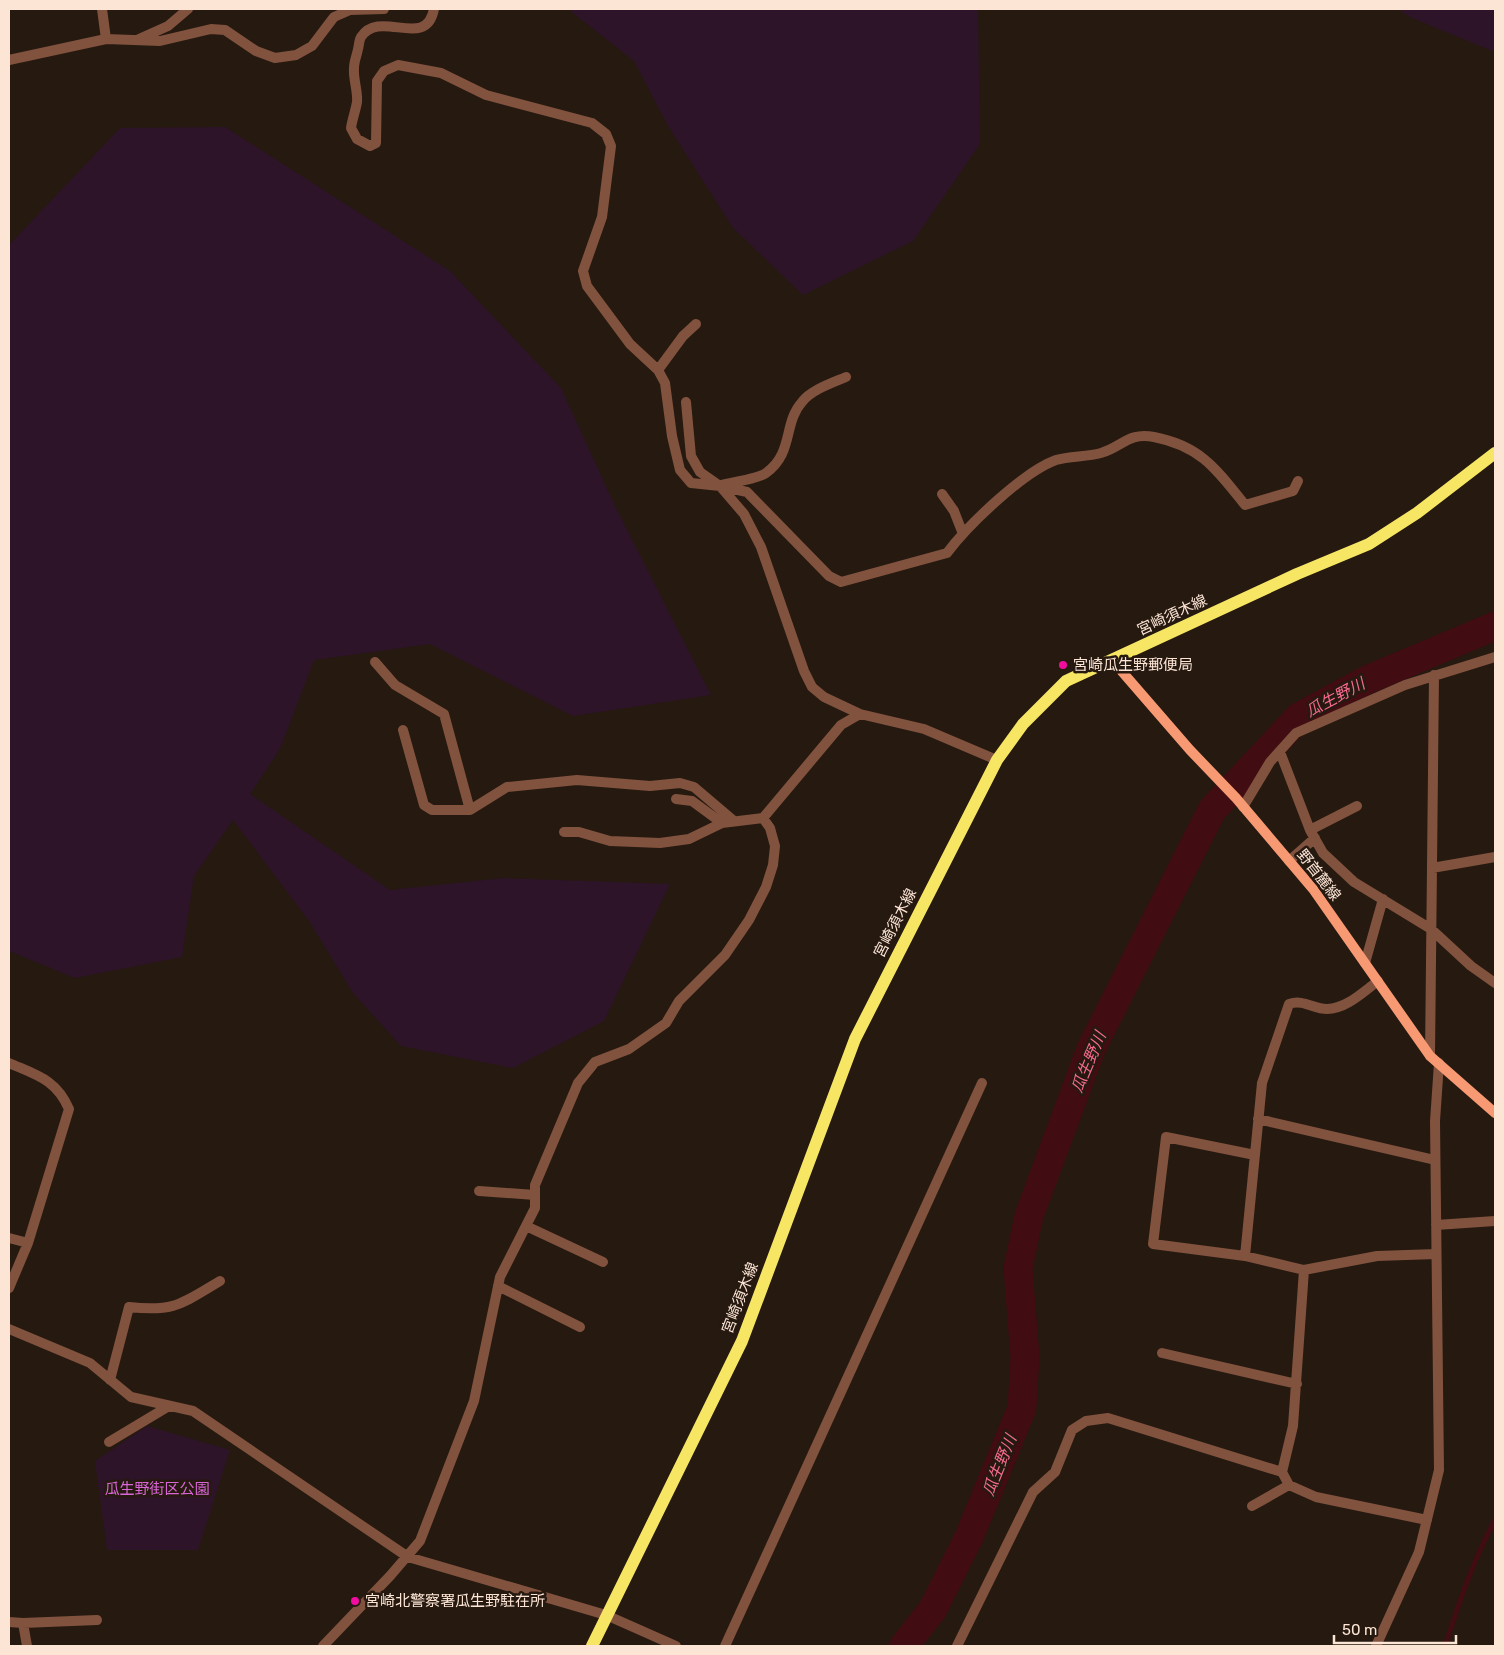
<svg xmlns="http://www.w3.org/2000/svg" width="1504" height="1655" font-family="Rubik,'Noto Sans JP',sans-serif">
<rect width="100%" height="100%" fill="#251910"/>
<path fill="#2e1428" d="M568,9H978L980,144L913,241L803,295L733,228L668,126L634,61Z
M1397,9H1495V52L1412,18Z
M225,127L450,271L561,388L615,506L711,695L573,716L430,644L314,660L280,749L250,794L390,890L504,878L670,884L604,1021L513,1068L401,1046L353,993L309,921L233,820L194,876L182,957L75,978L9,951V245L120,128Z
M147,1426L230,1450L198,1550H107L95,1461Z"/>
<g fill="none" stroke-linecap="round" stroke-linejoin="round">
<path stroke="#410d12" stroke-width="5" d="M1445,1646C1459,1603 1473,1560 1495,1520"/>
<path stroke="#410d12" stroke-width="29" d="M904,1646L933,1609L969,1537L1022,1408L1025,1357L1018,1268L1029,1216L1091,1049L1212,810L1299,717L1369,679L1495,626"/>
<path stroke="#81523e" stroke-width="10" d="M102,9L106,39
M434,9C426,51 380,8 361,37C359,40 359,46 358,49C357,55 354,61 354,68C353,79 358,91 357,102C356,109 352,120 351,128L357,139L370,146L376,143L377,81L384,71L398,65L441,73L486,95L592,123L606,134L611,146L602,217L583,271L587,286L630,344L658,370L665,383L672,436L680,470L691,483L720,486L747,492L829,576L841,582L947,553C968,525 1023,472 1056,460C1070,456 1087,457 1101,453C1122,447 1128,432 1154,437C1201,446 1217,470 1245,505L1293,491L1298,481
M139,39L168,26L188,9
M9,60L106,39L160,41L211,29L225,30L256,51L275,58L296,55L312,46L334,17L350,10L384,9
M658,370L683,336L696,324
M686,402L691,456L700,472L720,486L744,514L761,547L804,671L812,687L824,697L860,714L924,729L997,760
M721,485C732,482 758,479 766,473C794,453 783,423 802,402C811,390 832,383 846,377
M942,494L954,511L963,534
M375,662L395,685L444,714L470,810
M403,730L424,805L432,810H470L507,787L577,780L650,786L680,783L694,787L734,821
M1280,752L1310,830L1323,853L1354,882L1431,929L1471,966L1495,983
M676,799L692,801L722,823
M1243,807L1270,762L1296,733L1405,685L1495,657
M1310,830L1357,806
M564,832H579L610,841L660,843L689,839L722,823L763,818
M1289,861L1315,838
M1432,868L1495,857
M1365,963L1383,899
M1430,1056L1434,675
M9,1063C36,1075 56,1079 69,1109L28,1243
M1258,1119L1435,1160
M1255,1155L1166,1137L1153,1244L1245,1256L1304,1270
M479,1191L535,1195
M1436,1225L1495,1221
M526,1226L603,1262
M9,1238L28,1243L9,1288
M1245,1256L1262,1083L1289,1004C1304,999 1313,1009 1327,1009C1346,1009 1363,992 1378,981
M498,1286L580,1327
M9,1329L90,1363L131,1397L193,1411L408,1557L606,1615L676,1646
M1162,1353L1297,1384
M110,1380L129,1307C175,1312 181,1304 220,1281
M109,1442L169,1406
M1282,1472L1293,1426L1304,1270L1377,1256L1436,1254
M1252,1506L1289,1485
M9,1622L23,1623
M27,1646L23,1623L97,1620
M323,1646L390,1576L420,1541L474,1401L500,1277L535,1208V1185L578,1083L595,1062L629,1049L666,1023L679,1001L725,955L749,920L766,887L773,865L775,846L770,828L763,818L841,725L860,714
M725,1646L982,1083
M957,1646L1033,1492L1055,1472L1072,1430L1086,1421L1108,1418L1282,1472L1289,1485L1316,1497L1427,1520
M1376,1646L1419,1552L1439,1470L1435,1121L1439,1063"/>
<path stroke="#f79973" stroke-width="10" d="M1112,660L1190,750L1236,798L1313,889L1430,1056L1495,1113"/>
<path stroke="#f6e663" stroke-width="12" d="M592,1646L742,1341L855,1039L997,760L1023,724L1066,681L1297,574L1369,544L1417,513L1495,453"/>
</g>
<g fill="#f20d9e" stroke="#251910" stroke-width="2">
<circle cx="1063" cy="665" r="5"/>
<circle cx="355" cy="1601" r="5"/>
</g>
<g text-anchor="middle" stroke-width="5" stroke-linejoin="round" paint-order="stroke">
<g font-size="15" fill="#fde5d6" stroke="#251910">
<text transform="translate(1172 615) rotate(-25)" y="5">宮崎須木線</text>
<text transform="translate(1319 875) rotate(52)" y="5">野首麓線</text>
<text transform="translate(895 923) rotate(-63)" y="5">宮崎須木線</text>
<text transform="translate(740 1298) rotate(-69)" y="5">宮崎須木線</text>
</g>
<g font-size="15" fill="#fde5d6" stroke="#251910" text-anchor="start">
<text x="1073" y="670">宮崎瓜生野郵便局</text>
<text x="365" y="1606">宮崎北警察署瓜生野駐在所</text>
</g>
<g font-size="15" fill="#d966d7" stroke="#251910">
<text x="157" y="1494">瓜生野街区公園</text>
</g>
<g font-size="16" font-style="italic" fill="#f76a90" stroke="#251910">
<text transform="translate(1335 697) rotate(-28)" y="6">瓜生野川</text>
<text transform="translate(1088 1062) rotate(-67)" y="6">瓜生野川</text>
<text transform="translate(999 1465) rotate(-68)" y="6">瓜生野川</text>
</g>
</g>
<rect width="1504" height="1655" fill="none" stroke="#fde5d6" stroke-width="20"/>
<path d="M1334 1635v8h122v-8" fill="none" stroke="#fde5d6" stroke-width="2.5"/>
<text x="1342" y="1635" font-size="15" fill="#fde5d6" stroke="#251910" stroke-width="4" paint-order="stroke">50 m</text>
</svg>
